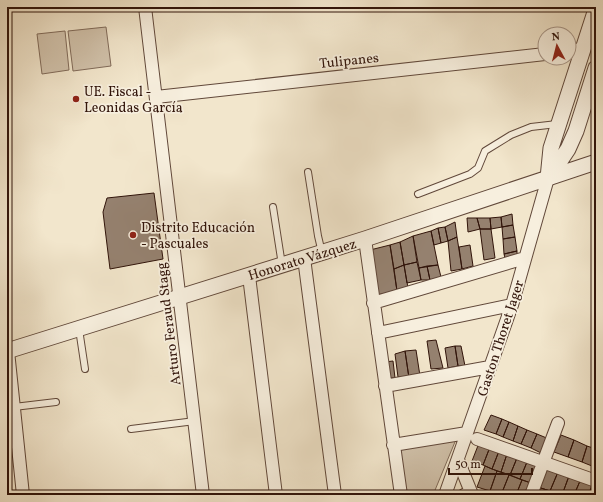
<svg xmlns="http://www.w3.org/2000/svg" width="603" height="502" font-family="Vollkorn,serif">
<rect width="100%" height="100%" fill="#f2e6cc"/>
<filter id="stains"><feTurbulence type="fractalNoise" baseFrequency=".005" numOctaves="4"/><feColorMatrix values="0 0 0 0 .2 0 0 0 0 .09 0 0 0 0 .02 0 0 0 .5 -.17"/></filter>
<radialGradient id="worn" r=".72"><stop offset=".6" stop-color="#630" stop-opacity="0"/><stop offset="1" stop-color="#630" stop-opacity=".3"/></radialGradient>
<path fill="#d1c2ab" stroke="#816b5a" d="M106,27L111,66L73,71L68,31Z
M65,31L69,70L42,74L37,34Z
M457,437L433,495H403L396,447Z"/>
<path fill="#95816f" stroke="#31140a" d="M154,193L163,259L110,269L103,212L107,198Z
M512,214L513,225L502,227L501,217Z
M501,217L502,227L491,229L490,218Z
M467,218H477L480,229L468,232Z
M477,218H490L491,229H480Z
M455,222L457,237L448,241L445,227Z
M513,225L515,237L503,239L502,227Z
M445,227L448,241L441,243L438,228Z
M438,228L441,243L434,245L431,231Z
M480,229H491L495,258L484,260Z
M431,231L438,265L419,268L413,236Z
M413,236L417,262L404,265L400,242Z
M457,237L462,269L451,271L448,241Z
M515,237L517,251L504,254L503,239Z
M400,242L404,265L394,269L390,245Z
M390,245L397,291L372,296L366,251Z
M470,245L473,266L462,269L459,247Z
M517,251V257L505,258L504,254Z
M417,262L421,280L407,283L404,265Z
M404,265L408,288L397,291L394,269Z
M438,265L441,277L430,280L427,266Z
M427,266L430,280H421L419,268Z
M436,340L443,368L431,369L427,341Z
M455,346L458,366L448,368L445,348Z
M455,346H461L465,366H458Z
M416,350L420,376L409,378L405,351Z
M405,351L409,378L398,377L395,354Z
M393,361L395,378H387L385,362Z
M491,415L502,419L496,434L484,430Z
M502,419L509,422L503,437L496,434Z
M509,422L518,426L513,441L503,437Z
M518,426L527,430L521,444L513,441Z
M527,430L537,434L531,448L521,444Z
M537,434L549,439L543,454L531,448Z
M561,435L574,440L568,457L554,452Z
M574,440L587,446L582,462L568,457Z
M479,443L490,447L483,465L472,461Z
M587,446L596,449L592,466L582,462Z
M490,447L499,451L492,469L483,465Z
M499,451L507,454L501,472L492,469Z
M596,453V467L592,466Z
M507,454L517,458L510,475L501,472Z
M517,458L527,462L520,479L510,475Z
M527,462L538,466L531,483L520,479Z
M485,466L497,471L490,491L477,487Z
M546,467L558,472L550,491L538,487Z
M497,471L509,475L501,495L490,491Z
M558,472L569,476L562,495L550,491Z
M509,475L522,480L516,495H501Z
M569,476L580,481L574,495H562Z
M522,480L531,483L527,495H516Z
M580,481L592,486L588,495H574Z
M592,486L596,487V495H588Z
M538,487L550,491L548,495H535Z"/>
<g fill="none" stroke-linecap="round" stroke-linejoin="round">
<g stroke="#61483a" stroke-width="8">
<path id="service" d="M308,172L318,236L322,253
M418,194L470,174L478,168L485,151L511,135L531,127L557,124
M273,207L282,265
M79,329L85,369
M14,407L56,402
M131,429L195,421"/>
</g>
<g stroke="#61483a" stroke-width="14">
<path id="minor" d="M145,7L203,495
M569,51L583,49
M156,97L545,54
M365,239L401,495
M304,258L335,495
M249,276L276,495
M373,303L525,258
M378,333L512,305
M8,351L23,495
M385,386L490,367
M477,439L596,481
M393,445L467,433
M458,460L471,492L464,495
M445,495L512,305L548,178
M531,495L558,423"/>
</g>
<g stroke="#61483a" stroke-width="17">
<path id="tertiary" d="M550,176L568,149L576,131L596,68
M548,178L551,148L596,9
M7,351L365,239L596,162"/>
</g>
<use href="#service" stroke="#f7efde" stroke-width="6"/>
<use href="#minor" stroke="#f7efde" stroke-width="12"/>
<use href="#tertiary" stroke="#f7efde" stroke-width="15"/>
</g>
<g fill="#8f2418" stroke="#f7efde" stroke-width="1.5">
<circle cx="76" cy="99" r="4"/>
<circle cx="133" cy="235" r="4"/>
</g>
<g text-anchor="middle" stroke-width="3.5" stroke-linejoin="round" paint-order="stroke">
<g font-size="14" fill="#31140a" stroke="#f7efde">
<text transform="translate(349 60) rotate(-6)" y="5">Tulipanes</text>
<text transform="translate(302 259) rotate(-17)" y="5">Honorato Vázquez</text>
<text transform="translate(168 324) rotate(-97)" y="5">Arturo Feraud Stagg</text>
<text transform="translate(500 338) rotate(-72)" y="5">Gaston Thoret Jager</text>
</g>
<g font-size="14" fill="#31140a" stroke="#f7efde" text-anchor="start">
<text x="84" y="96">UE. Fiscal -<tspan x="84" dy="16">Leonidas García</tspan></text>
<text x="141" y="232">Distrito Educación<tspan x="141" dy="16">- Pascuales</tspan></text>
</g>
</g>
<rect width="603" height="502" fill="none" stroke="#f2e6cc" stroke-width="24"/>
<rect x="8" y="8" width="587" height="486" fill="none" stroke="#31140a" stroke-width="2"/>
<rect x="12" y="12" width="579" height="478" fill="none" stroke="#31140a"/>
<g transform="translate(557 46) rotate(353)"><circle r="19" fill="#f7efde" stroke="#a89789"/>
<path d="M0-3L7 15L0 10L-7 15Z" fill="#8f2418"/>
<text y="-6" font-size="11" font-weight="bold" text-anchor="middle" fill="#31140a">N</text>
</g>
<path d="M449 468v6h83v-6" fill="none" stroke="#31140a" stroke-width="2"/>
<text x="455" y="468" font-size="12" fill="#31140a" stroke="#f7efde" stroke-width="3" paint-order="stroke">50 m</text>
<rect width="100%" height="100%" filter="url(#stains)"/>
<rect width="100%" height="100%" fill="url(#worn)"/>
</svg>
